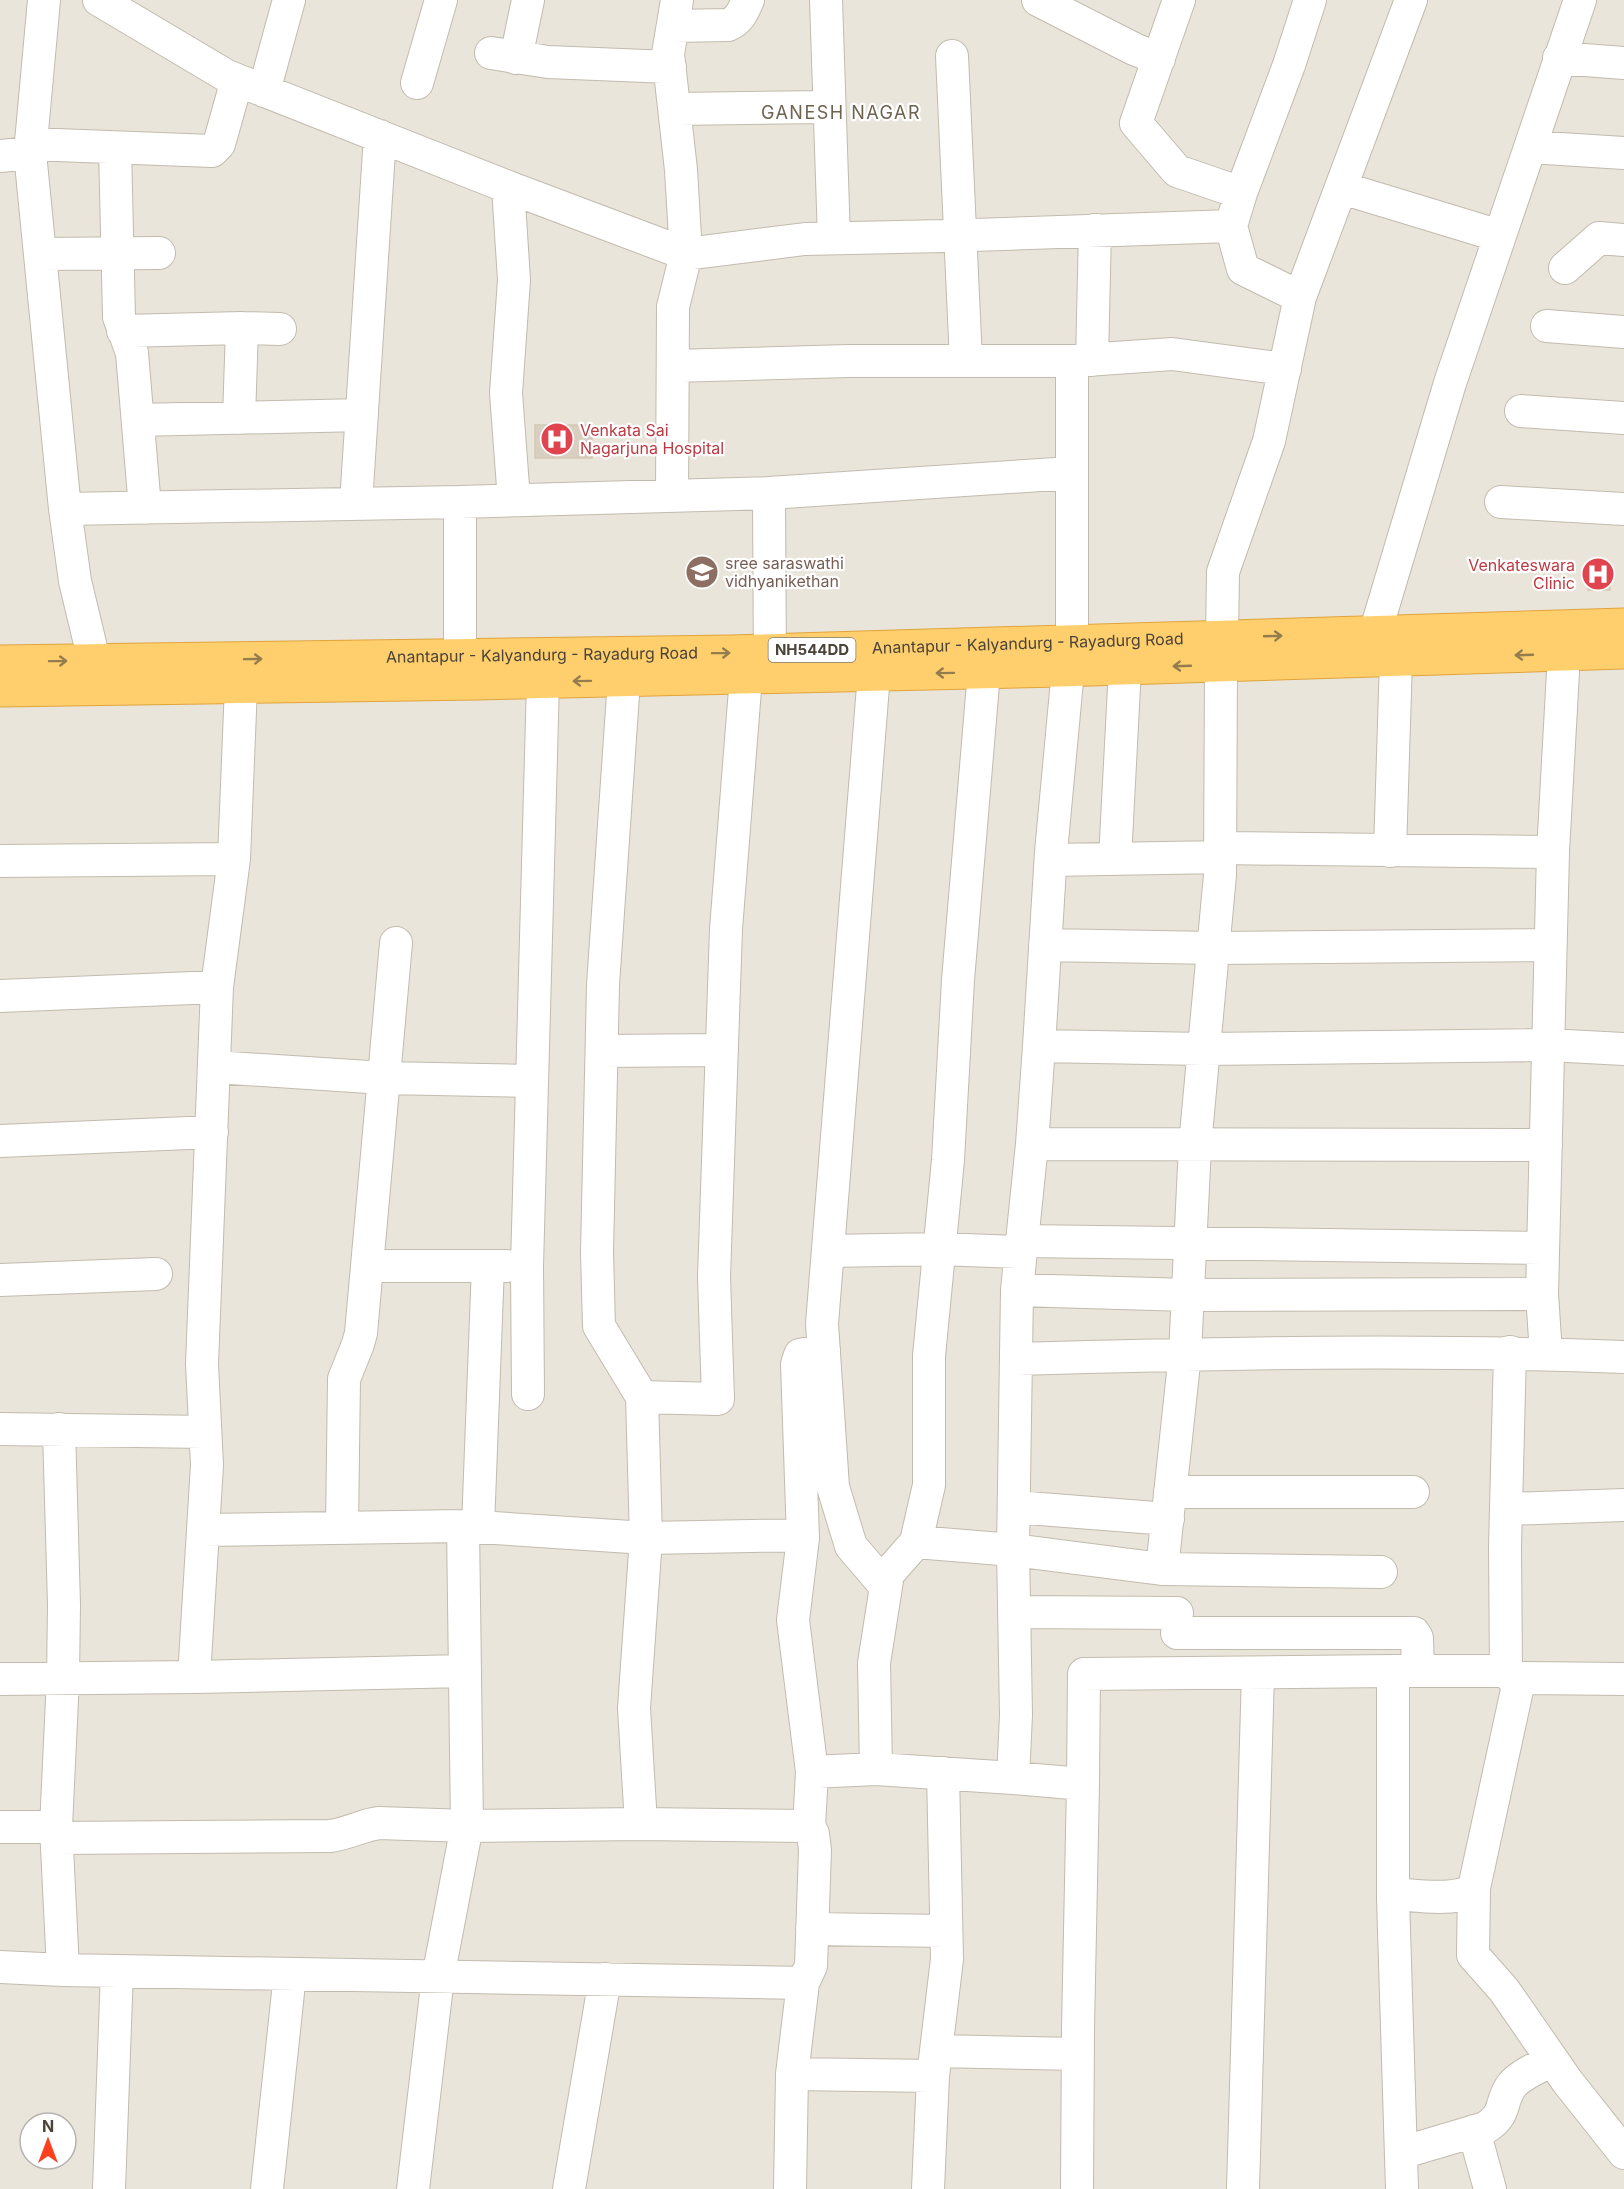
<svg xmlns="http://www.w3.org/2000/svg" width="1624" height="2189" font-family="Inter,sans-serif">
<rect width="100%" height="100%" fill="#f6f3ec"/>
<path fill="#eae5da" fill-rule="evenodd" d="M0,0H1624V2189H0ZM30,2123H66V2159H30Z"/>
<path fill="#d8cfc1" stroke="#d3c7b4" stroke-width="1.5" d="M535,425H592V458H535Z
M1588,563H1610V590H1588Z"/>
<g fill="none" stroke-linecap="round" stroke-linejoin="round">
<g stroke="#c2bbae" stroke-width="34">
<path id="minor" d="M44,0L30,153L65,509L460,502
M99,0L227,76L508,187
M826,0L834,238
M1038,0L1134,49L1159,59
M1179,0L1136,123L1177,171L1241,193L1231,226L1243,269L1300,297L1269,441L1223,572L1222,638
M673,26L728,25C740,20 743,11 748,0
M491,53L548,62L670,67
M952,56L966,361
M516,58L528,0
M1559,58L1624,63
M417,83L441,0
M264,91L289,0
M675,109L829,107
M31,144L212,151L219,144L237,80
M1530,147L1624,153
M115,148L119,317L132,353L145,508
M0,156L30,153
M1342,188L1500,236
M1241,193L1289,65L1310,0
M40,254L159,253
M1565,268L1599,238L1624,240
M1300,297L1411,0
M1547,326L1624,332
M123,331L242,328L280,329
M1092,360L1095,230
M673,366L849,361H1072
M1521,411L1624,418
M239,418L242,328
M138,420L362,415
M769,493L770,676
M672,496L673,307L686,254L681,170L668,54L677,0
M514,500L506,393L514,280L508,187L686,254L805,239L944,236L1231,226
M1501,502L1624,509
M356,503L380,136
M65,509L75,581L94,660L97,685
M1375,633L1450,383L1580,0
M1072,642V361L1172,354L1285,369
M460,656V502L769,493L1071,473
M1221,665L1220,875L1195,1145L1185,1354L1162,1569L1381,1572
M1068,670L1051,852L1039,1046L1204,1049L1548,1045L1624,1049
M874,674L822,1324L833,1487L851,1546L886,1587
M624,680L603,985L597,1252L599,1326L642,1397
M241,686L234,859L217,987L202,1364L207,1465L194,1677L465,1671
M1220,848L1553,852
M1390,851L1396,659
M1115,859L1125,668
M1051,860L1220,857
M0,861L234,859
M1045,945L1214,948L1550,945
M0,996L217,987
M1039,1046L1032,1144L1017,1290L1013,1550L1162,1569
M602,1051L722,1050
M215,1067L384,1078L532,1081
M0,1141L212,1132
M1032,1144L1546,1145
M1022,1241L1543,1248
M828,1251L939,1249L1021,1252
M367,1266H507
M0,1280L156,1274
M1017,1290L1188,1295L1542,1294L1553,852L1564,654
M1542,1294L1546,1354
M1016,1359C1219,1353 1422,1349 1624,1357
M528,1394L527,1266L543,682
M0,1429L205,1432
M59,1429L64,1605L63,1678L56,1827L63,1970L803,1983L792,2074L790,2189
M1170,1492H1413
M1014,1507L1168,1519
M1506,1509L1624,1505
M342,1526L344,1379L358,1344L361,1333L396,943
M478,1527L488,1266
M203,1530L463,1526
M803,1538L797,1364L800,1355L824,1350
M916,1542L929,1485V1356L948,1160L958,980L984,672
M1014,1612L1177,1613
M1177,1633H1414L1417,1638L1418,1671
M1513,1678L1624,1679
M0,1679L194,1677
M812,1772L809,1826L641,1824L634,1708L646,1538L799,1535L803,1538L793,1620L812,1772L876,1769
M1013,1778L876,1769L874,1663L888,1574L916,1542L1013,1550L1016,1715L1013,1778L1083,1784L1084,1674L1393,1671
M641,1824L467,1826L463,1526L646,1538L642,1397L718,1399L714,1277L726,929L746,677
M0,1827H56
M56,1838L330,1836C348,1834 362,1825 379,1823L467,1826L438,1977L413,2189
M1474,1888L1473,1955L1504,1990L1567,2081L1624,2153
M1393,1894C1415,1895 1458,1903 1474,1888L1517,1690L1516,1682L1506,1671
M812,1929L946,1931
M0,1967L63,1970
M803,1983L811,1966L815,1850L813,1834L809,1826
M936,2051L1078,2054
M792,2074L933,2076
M1474,2131L1490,2189
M1401,2153L1485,2128C1508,2114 1499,2102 1512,2085C1521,2074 1540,2067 1552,2060
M109,2189L117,1971
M267,2189L290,1974
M569,2189L605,1979
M928,2189L933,2076L947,1959L943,1773
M1077,2189L1078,2028L1083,1784
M1243,2189L1258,1673
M1402,2189L1393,1898V1671H1506L1505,1547L1510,1352"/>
</g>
<g stroke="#e0a43c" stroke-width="35">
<g id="highway">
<path id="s1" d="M0,662L731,652L1624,625"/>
<path d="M0,690L477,683L1059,670L1624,652"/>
</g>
</g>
<use href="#minor" stroke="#fff" stroke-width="32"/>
<use href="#highway" stroke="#ffcf6e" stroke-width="33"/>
</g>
<defs><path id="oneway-shaft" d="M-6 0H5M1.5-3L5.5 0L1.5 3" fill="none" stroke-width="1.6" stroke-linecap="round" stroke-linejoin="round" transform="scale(1.5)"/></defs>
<g stroke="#937c4e">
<use href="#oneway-shaft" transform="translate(1273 636) rotate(-2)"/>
<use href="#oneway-shaft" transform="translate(721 653) rotate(-1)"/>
<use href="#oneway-shaft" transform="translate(1524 655) rotate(178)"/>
<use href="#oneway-shaft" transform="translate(253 659) rotate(-1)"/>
<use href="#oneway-shaft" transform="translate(58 661) rotate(-1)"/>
<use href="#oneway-shaft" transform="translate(1182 666) rotate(178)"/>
<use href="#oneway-shaft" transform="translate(945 673) rotate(179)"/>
<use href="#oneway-shaft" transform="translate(582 681) rotate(179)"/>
</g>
<defs>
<g id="hospital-disc" transform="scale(1.725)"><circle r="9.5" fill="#e0444e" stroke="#fff"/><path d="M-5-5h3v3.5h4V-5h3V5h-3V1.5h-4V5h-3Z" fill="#fff"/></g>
<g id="school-disc" transform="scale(1.725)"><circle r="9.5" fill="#8d6e63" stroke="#fff"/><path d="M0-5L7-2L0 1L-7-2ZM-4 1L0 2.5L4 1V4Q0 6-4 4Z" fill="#fff"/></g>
</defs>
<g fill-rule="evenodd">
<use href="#hospital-disc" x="557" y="439"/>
<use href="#school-disc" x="702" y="572"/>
<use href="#hospital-disc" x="1598" y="574"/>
</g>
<g text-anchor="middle" stroke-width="4.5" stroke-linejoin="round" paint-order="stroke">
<rect fill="#fff" stroke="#817c74" stroke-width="1.5" x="768.5" y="638" width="87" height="24" rx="4.5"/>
<g font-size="15" font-weight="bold" fill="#4b4439">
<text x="812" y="655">NH544DD</text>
</g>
<g font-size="16" fill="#be3a42" stroke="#fff" text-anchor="start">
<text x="580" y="436">Venkata Sai<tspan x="580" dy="18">Nagarjuna Hospital</tspan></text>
<text x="1575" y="571" text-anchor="end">Venkateswara<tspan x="1575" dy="18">Clinic</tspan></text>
</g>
<g font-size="16" fill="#785e54" stroke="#fff" text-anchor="start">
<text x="725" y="569">sree saraswathi<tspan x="725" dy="18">vidhyanikethan</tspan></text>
</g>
<g font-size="16" fill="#4b4439" stroke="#fff">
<text dy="6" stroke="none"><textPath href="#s1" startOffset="1028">Anantapur - Kalyandurg - Rayadurg Road</textPath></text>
<text dy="6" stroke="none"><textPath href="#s1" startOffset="542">Anantapur - Kalyandurg - Rayadurg Road</textPath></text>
</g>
<g font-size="18" letter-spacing="1.5" fill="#6e6250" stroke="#fff">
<text x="841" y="119">GANESH NAGAR</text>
</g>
</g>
<g transform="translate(48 2141)"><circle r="28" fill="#ffffff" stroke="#b7b4b0" stroke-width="1.5"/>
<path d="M0-4.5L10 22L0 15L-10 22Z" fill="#fc3f1d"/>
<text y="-9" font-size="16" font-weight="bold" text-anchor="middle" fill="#4b4439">N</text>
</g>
</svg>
